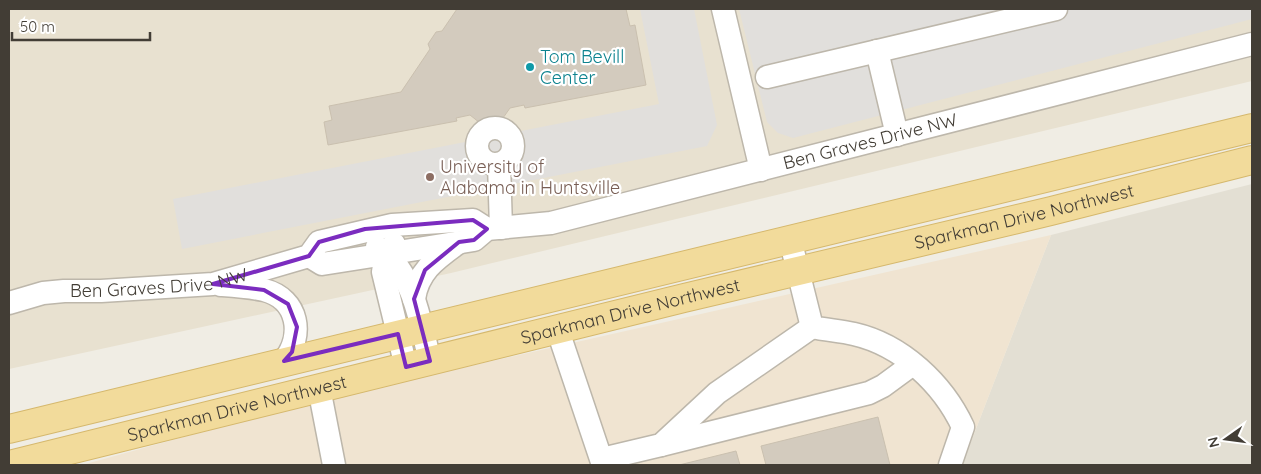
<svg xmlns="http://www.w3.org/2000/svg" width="1261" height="474" font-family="Quicksand,sans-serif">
<rect width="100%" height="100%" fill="#f0ede4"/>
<path fill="#e3dfd3" d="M1252,184V465H962L1051,235Z"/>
<path fill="#f0e4d1" d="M1051,235L962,465H82L310,402Z"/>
<path fill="#e8e1d0" d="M9,9H1252V81L451,273L9,369Z"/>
<path fill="#e1dfdc" d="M640,9H694L717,125L707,146L182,249L173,199L659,104Z
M739,9H1252V19L793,138L778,133L767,122Z"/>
<path fill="#d3cbbe" stroke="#cac0af" d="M457,9H626L630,26L635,25L646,85L525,108L524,105L510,108L503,118L480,123L470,115L456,118L457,121L328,145L324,122L332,120L329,106L401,92L430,49L428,44L436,32L442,31Z
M878,417L890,465H766L761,446Z
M736,451L740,465H679Z"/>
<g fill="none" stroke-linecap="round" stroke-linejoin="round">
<g stroke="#bdb7ab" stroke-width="25">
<g id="minor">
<path d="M723,9L761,170"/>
<path d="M877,51L897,135"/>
<path d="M767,77L1056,9"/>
<circle cx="495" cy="146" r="18"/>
<path d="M499,164L501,228"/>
<path d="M790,239L812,327C826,330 841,331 854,334C902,345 943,384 963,427L950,465"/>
<path d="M394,244L386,253L383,272L406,367"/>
<path d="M377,247C414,271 420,322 430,361"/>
<path id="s1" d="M309,256L322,264L474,240L487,229L551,223L1252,44"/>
<path d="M221,285C235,286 250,287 264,290C299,299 304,336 284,361"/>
<path d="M414,299C418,271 436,259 458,243"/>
<path id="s2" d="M9,303L43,293L64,291H101L213,284L309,256L319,242L392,225L473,220L487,229"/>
<path d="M558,331L603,465"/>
<path d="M319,388L334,465"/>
<path d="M661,445L869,393L883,386L913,364"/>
<path d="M602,459L661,445L717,393L812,327"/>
</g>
</g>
<g stroke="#d5b86d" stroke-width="30">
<g id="major">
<path d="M9,429L1252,128"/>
<path id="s3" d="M9,465L684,298L1051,211L1252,160"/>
</g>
</g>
<use href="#minor" stroke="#fff" stroke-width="22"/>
<use href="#major" stroke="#f2db9b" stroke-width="28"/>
</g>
<path fill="none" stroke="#7b2cbf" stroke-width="4" stroke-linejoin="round" d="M473,220L487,229L474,240L459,242L425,270L414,299L430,361L406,367L398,334L284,361L292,352L297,327L288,304L264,290L213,284L309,256L319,242L365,229Z"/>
<circle fill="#0f9aa8" stroke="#fff" stroke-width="2" cx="530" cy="67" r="5"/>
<circle fill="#8d6e63" stroke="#fff" stroke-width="2" cx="430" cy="177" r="5"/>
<g text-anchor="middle" stroke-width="4.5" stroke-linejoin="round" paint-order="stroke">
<g font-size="18" fill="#0d838f" stroke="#fff" text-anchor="start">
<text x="540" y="63">Tom Bevill<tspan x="540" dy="21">Center</tspan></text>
</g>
<g font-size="18" fill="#423d35" stroke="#fff">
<text dy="6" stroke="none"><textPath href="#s1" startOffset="580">Ben Graves Drive NW</textPath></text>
<text dy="6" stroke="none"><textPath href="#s3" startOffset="1045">Sparkman Drive Northwest</textPath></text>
<text dy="6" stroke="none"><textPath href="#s2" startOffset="152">Ben Graves Drive NW</textPath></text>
<text dy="6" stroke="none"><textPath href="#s3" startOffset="640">Sparkman Drive Northwest</textPath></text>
<text dy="6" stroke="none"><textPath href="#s3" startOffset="235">Sparkman Drive Northwest</textPath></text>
</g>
<g font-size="18" fill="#785e54" stroke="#fff" text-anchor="start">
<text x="440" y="173">University of<tspan x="440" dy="21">Alabama in Huntsville</tspan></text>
</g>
</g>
<rect width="1261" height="474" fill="none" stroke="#423d35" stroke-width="20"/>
<g transform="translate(1226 439) rotate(256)" stroke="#ffffff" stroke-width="4" paint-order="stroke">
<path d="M0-4L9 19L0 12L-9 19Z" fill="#423d35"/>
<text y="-8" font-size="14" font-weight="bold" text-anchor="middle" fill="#423d35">N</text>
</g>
<path d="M12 32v8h138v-8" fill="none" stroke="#423d35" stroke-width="2.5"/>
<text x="20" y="32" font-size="15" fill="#423d35" stroke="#ffffff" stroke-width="4" paint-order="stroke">50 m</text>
</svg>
